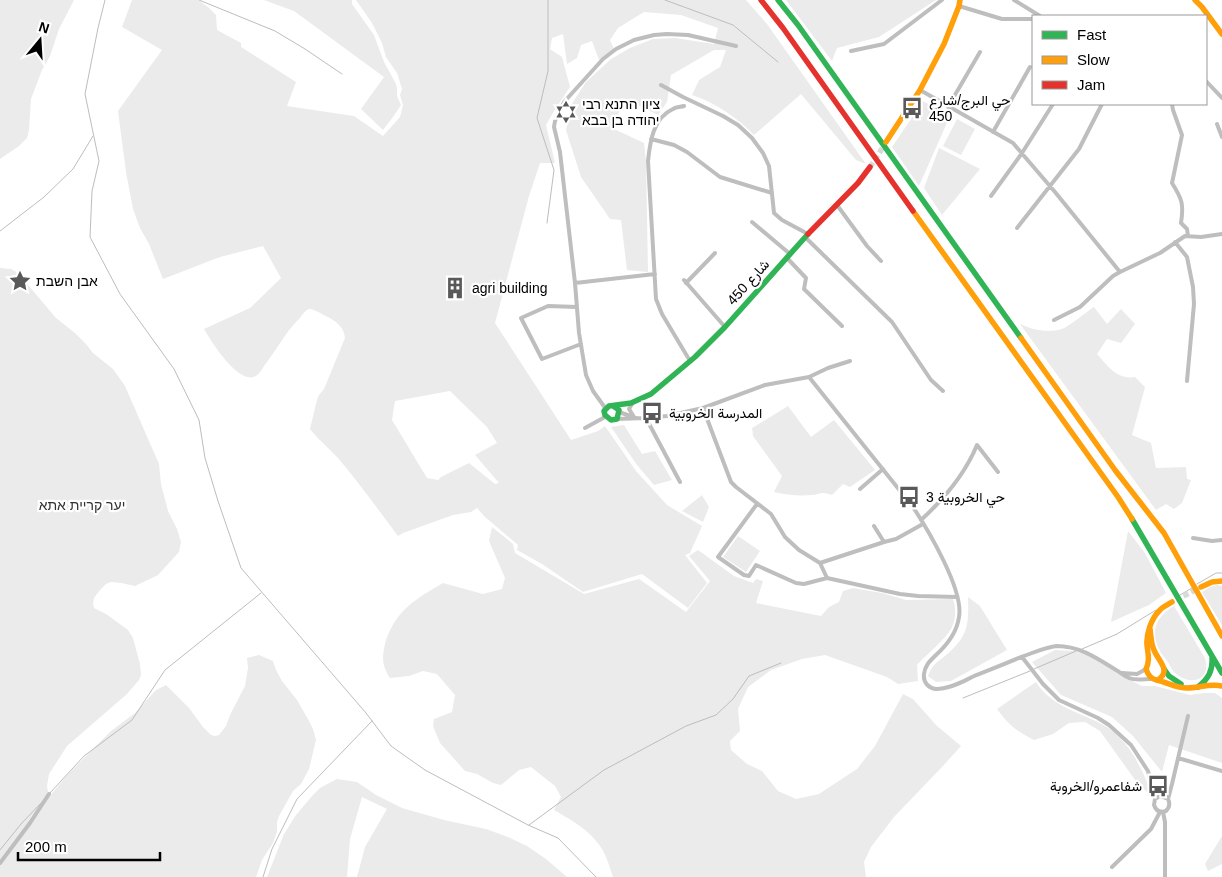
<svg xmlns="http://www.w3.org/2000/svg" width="1222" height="877" font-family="Helvetica,Vazirmatn,'Noto Sans Hebrew',sans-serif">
<rect width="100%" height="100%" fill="#fff"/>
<path fill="#ebebeb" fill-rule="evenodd" d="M0,0H74L59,29L50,56L42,70L31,99L29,130L27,138L19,146L0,159Z
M132,0H198L208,7L216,15L217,30L241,43V47L296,82L287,106L354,116L383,136L400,117L403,105L400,95L402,89L397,73L386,57L382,43L372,23L356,0H746L767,24L866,164L856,160L801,94L754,135C738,118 714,102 692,95L699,80L720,67L726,50H714L671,75L667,102L658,115L625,99L612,128L644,143L646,161L648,272L627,270L621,220L610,219L581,177L566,130L571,105L586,82L611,59L630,48L653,39L675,38L714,44L718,28L681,15L644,12L618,28L610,40L614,49L599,60L592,41L581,45L577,58L567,64L563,34L552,38L550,49L562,57L570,87L554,111L546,125L555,163H540L529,196L495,323L571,440L598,431L605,426L636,471L667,505L702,526L690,553L685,555L707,583L688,608L642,574L583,592L542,564L517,550L518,545L485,517L477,508L471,512L453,515L403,533L398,536C380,512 362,487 343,464C333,451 320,442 310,429L317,400L319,395L324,389L345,338C344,328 338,323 330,318C325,316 313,308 309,309C305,310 301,317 298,320C285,333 276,351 264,366C262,369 260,373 257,375C241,389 210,340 204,329L250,308L281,278L263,246L220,257L163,279L149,244L140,228L133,209L126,172L118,111L162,50L122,27ZM450,391L487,427L497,443L475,455L499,483L495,484L469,463L441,477L438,480L427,478L392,420L395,401Z
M264,0H352V4L374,35L384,62L395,82L397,87V96L401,105L393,117L383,130L361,109L384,77L294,11Z
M786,0H936L879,37L837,48L832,61Z
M923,101L950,116L919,186L892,147Z
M957,119L975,129L961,155L943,146Z
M939,148L980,169L942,215L924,188Z
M0,268L11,269L18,273L56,318L75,333L86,344L93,353L113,369L125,386L159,464L161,484L168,511L177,529L181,542L179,552L158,575L135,586L121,583L111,582L106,584L100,590L94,598L93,603L94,608L106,614L128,630L133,638L140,664L141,675L139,680L127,694L67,746L49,774L47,786L49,797L68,774L111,731L135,713L156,690L166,685L189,708L203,727L211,735L215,736L219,735L226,726L230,715L245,686L248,668L247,658L259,655L273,661L276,670L282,681L297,700L309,721L313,729L316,740L309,769L301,784L293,791L279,816L277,822V832L273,843L262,860L256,877H0Z
M1094,307L1107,324L1121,309L1135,324L1121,343L1107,339L1097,354C1108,366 1117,380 1135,377L1145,387L1132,435L1151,443L1156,468L1186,467L1187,479L1191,480L1182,503L1174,509L1166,504L1156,510L1020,324C1033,330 1047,333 1062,329C1070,326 1086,312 1094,307Z
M788,406L811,437L834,420L875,470L850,487L843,484L832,495C820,491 822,494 812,495C799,496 786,495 774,492L782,476L753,436L752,428Z
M624,425L642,454L655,451L672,480L654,485L637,465L611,427Z
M702,495L709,507L703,522L682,511Z
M492,527L513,544L515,553L584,594L639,579L686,612L710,581L689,556L698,550L734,576L753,583L756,579L763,581L756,603L821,616L829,607L839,602L843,591L853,588L882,593L906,600L953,599C956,607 956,619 952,627C947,638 926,655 917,665L918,681L898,684L887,677L825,655L802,659L771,670L748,687L738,709L740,731L730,741L731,750L747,764L762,771L778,791L796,799L819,794L857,769L875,746L903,694L913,699L937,726L961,746L942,767L894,817L871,847L864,862L866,877H613C609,865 605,850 596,841C585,827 569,819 554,810L561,797L555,786L531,767L519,770L501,785L493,783L477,774L465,771L440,743L433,726L434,719L452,712L455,695L437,674L423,671L409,676L390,678C381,665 382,655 386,640C397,609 416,599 443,583L483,594L502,589L505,578L489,541Z
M1128,531L1145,553L1166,593L1149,605L1111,622Z
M738,536L760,551L746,572L723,557Z
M1217,585L1222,586V625L1202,592L1210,587Z
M968,597L980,606L1007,650L951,681L936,682L928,676C932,665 936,663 945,656C968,637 969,625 968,597Z
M1174,606L1205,658C1212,681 1189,687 1174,672C1171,669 1170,665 1168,662C1166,659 1163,656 1161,653C1149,633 1155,617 1174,606Z
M1055,650L1073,651L1094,657L1126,678L1142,686H1155L1190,695L1204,693H1215L1222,698V763L1169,745L1162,772L1133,736L1112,717L1061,695L1032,662Z
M1036,682C1051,707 1083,713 1107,727C1131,743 1143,771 1153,797L1138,784L1100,731L1085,722L1069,723L1053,734L1034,740C1016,731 1009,725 997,709Z
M337,779L357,782L376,795L402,808L444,820L486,829L508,837L527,846L546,859L567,877H357L365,847L387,809L362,797L350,839L347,877H267L284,834L296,815L312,796L320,788Z
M1222,836V864L1208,871L1205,864Z"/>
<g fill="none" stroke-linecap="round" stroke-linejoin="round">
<path stroke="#bdbdbd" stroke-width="1" d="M105,0L98,28L85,94L99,161L92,191L90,237L120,294L174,369L199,420L205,458L218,501L241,568L366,713L391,746L425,770L528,825L558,838L596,877
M199,0L275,31L305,49L342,74
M665,0L733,25L778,62
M547,223L554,170L537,118L548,71V0
M0,231L44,197L73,169L93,136
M1197,584L1216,573H1222
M1180,595L1192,588
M1082,649L1117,634L1156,610
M1034,669L1076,651
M963,698L1030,671
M50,793L84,756L132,720L165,670L261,593
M529,825L604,770L686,726L716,715L733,699L749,676L781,663
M0,850L21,824L42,802
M263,877L272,849L297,799L372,721"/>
<path stroke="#d9d9d9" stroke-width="5.5" stroke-dasharray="5.5 3" stroke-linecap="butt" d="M870,167L885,144
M1176,600L1199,588"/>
<path stroke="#bebebe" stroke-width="4" d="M1014,0L1040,16
M959,6L1002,19H1033
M851,51L884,44L942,0
M1206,81L1222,98
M661,85L683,97L723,116L738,125L752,138L763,153L769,166L774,213L782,220L808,234
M920,90L1013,143L1055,192L1120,272
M1172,104L1173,110L1182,135L1172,183C1182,199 1184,204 1181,223L1187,229L1188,236
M684,106C681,107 676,107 673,109C653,118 650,142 648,161L656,299L662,314L690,361
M948,107L980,52
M1217,124L1222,137
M993,132L1030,67
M651,139L674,145L687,152L720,177L772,193
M991,196L1022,153L1053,104
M837,205L867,246L881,261
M752,222L790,254
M1017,228L1079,149L1102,104
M805,237L892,322L931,380L943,391
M1175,242L1187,257L1193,287L1194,304L1187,381
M787,258L806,278L804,289L842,326
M684,280L725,327
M575,283L655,274
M686,283L715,253
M577,307L548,306L521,318L542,359L581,344
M1054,320L1080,307L1113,276L1120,272L1160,253L1185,236L1201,237L1222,234
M809,377L828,368L850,361
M632,404L629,409L634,417
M703,408L731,482L736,487L771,514L785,537L799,550L820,563L827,578L900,594L918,596L957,597
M606,409L593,391L586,375L579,333L575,283L560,152L554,127L555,121L564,102L603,59L616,49L634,40L654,35L667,34L688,35L736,46
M619,412L636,418
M646,418L680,482
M617,419L646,418L667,416L703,408L765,385L809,377L913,507C928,530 964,590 959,617C957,632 947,645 936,655C930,661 925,665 924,674C923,682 928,688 936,689C947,689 963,682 972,677C989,670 1005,664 1021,657C1033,653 1045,647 1057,646C1080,646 1098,659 1116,670C1120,672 1124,676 1129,678C1136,681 1144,679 1151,679
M585,428L605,417
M860,489L883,469
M757,504L718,557L744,575L749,576L756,565L796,583L804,584L827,578
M921,520C944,499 965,474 977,445L998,472
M874,526L884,542L896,539L923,524
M1193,538L1212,541L1222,540
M820,563L884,542
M1022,657L1043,684L1059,700L1098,718L1109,725L1131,745L1148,771L1155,799L1154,805C1156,811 1160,813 1166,811C1170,807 1170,803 1168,799L1172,784L1188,716
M1122,673L1137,674L1146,669
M1178,758L1222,771
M1155,799L1160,796L1168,799
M1163,812L1165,822V877
M0,863L30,823L49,794
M1112,867L1151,829L1160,812"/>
<path stroke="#30b455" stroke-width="5.5" d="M778,0L798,25L1021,338
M613,406L619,410L617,419L611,420L605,415L604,411L609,406L631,403L651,394L695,357L725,327L808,234
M1132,519L1222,673
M1164,669L1169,676L1181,684
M1198,687C1208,679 1213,671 1212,658"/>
<path stroke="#ff9f0a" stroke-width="5.5" d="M1195,0L1202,7L1222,34
M886,142L920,90L944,44L959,6L960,0
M913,211L1118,497L1132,519
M1021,338L1115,470L1164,533L1222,636
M1201,587L1212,582L1222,581
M1150,629C1151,636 1151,644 1154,650C1158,661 1172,670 1158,680C1151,680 1148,675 1146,669C1150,661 1148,654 1147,645C1146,635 1151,619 1159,611C1162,607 1167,605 1172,602
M1156,680C1167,682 1176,688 1187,688C1199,688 1210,683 1222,686"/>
<path stroke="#e5322d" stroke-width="5.5" d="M761,0L783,28L913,211
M808,234L858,183L870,167"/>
</g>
<defs>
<g id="bus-bare" transform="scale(1.725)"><path d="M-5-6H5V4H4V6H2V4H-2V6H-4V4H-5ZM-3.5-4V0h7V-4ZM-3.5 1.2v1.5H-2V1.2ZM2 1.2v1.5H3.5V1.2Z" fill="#595959" stroke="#fff" stroke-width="2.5" paint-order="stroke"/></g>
<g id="synagogue-bare" transform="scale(1.725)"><path d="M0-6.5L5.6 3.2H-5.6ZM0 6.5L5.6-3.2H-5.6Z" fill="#595959" stroke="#fff" stroke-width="2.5" paint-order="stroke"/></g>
<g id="sight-bare" transform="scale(1.725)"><path d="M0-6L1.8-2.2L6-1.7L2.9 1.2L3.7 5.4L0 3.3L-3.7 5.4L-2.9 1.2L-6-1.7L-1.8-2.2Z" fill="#595959" stroke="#fff" stroke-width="2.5" paint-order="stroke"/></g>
<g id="building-bare" transform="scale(1.725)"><path d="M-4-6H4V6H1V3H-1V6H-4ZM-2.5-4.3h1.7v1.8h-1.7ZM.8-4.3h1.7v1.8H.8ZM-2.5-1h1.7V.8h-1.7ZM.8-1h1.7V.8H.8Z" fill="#595959" stroke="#fff" stroke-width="2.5" paint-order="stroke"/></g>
</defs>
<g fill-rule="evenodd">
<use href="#bus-bare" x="912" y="108"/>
<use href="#synagogue-bare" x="566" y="112"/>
<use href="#sight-bare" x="20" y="281"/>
<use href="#building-bare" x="455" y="288"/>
<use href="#bus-bare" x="652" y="413"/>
<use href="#bus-bare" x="909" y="497"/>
<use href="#bus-bare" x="1158" y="786"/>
</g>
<g text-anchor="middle" stroke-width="4.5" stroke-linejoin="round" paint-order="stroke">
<g font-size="14" fill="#000" stroke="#fff" text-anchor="start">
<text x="929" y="105">حي البرج/شارع<tspan x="929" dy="16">450</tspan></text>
<text x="582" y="109">ציון התנא רבי<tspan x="582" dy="16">יהודה בן בבא</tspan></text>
<text x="36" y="286">אבן השבת</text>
<text x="472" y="293">agri building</text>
<text x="669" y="418">المدرسة الخروبية</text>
<text x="926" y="502">حي الخروبية 3</text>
<text x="1142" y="791" text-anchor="end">شفاعمرو/الخروبة</text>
</g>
<g font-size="14" fill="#000" stroke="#fff">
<text transform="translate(748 282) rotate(-48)" y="5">شارع 450</text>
</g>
<g font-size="14" fill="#313131" stroke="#fff">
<text x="82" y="510">יער קריית אתא</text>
</g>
</g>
<rect x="1032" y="15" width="175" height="90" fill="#ffffff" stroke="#999999"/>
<rect x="1042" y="31" width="25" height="8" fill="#30b455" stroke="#999999"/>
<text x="1077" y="40" font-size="15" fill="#000000">Fast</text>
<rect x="1042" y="56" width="25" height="8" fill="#ff9f0a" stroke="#999999"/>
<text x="1077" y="65" font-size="15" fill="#000000">Slow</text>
<rect x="1042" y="81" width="25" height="8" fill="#e5322d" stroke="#999999"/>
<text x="1077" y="90" font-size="15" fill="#000000">Jam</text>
<g transform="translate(40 40) rotate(18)" stroke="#ffffff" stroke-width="4" paint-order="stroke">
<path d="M0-4L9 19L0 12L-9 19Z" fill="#000000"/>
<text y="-8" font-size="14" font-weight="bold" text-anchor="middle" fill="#000000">N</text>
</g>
<path d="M18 852v8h142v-8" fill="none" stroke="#000000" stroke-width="2.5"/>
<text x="25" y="852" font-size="15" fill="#000000" stroke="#ffffff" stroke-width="4" paint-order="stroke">200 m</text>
</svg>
